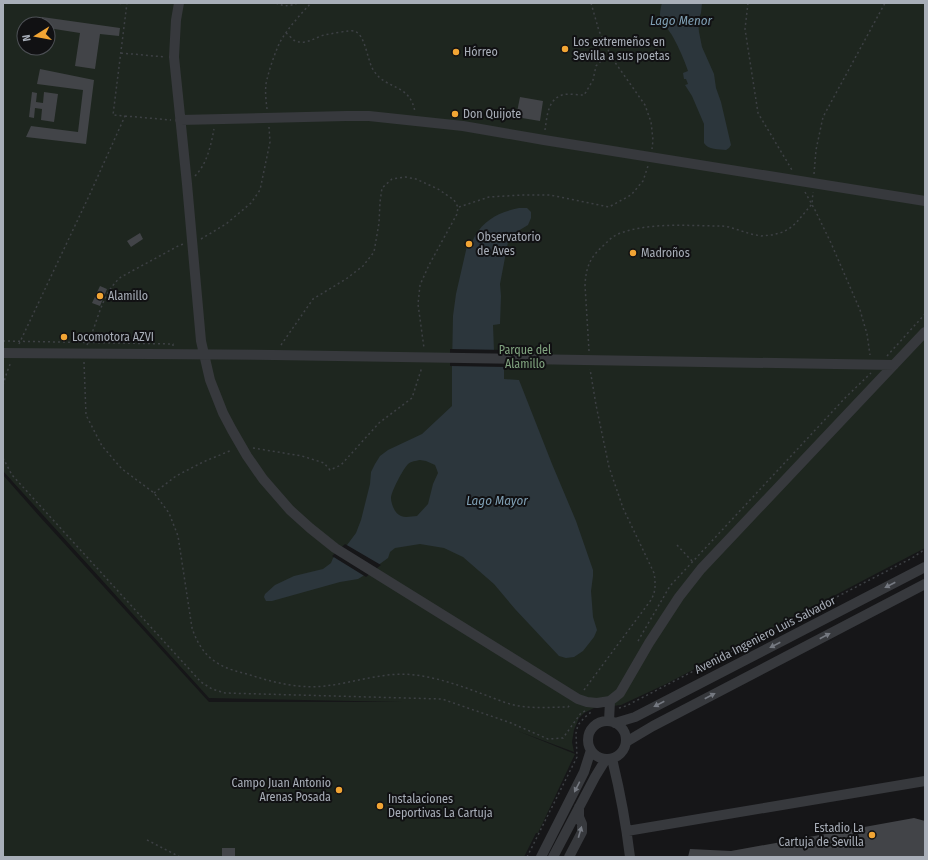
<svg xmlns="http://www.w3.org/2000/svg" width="928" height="860" font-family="'Fira Sans Condensed',sans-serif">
<rect width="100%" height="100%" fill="#161618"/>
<path fill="#1e261f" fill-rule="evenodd" d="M3,3H925V548L666,684L621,705L594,708L584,713L579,718L574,730L572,742L574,752L518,731L575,754L538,833H536L524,857H3V475L40,517L209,702H402L209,698L3,471ZM24,24H48V48H24Z"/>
<path fill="#2c363c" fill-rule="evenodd" d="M662,3H702L701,13L698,21L699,32L702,47L714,74L716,88L721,102L731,145L729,148L726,150C719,149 708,150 704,143V124L692,96L685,85L688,84L686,79H684L683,73L688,71C684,59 679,48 673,37C669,30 662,23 660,15C660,11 661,6 662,3Z
M519,208H527L531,212V218L528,225L513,234L508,242L500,284L501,296L500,324L493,325L494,351H504V379L519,380L552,464L576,521L593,570V576L591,591L593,617L597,630L594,637L583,651L574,657L566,658L559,656L515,609L494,584L463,557L444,548L420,544L395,548L390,552L388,558L363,576L358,579L340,582L272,601H266L264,597L265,594L275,585L294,576L323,569L331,563L333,558L347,545L356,533L361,520L370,484L371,472L375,464L380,456L388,450L422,434L452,406V366L453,316L456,294L467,246L471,247C473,243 472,241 475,236C485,219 500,212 519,208ZM420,460L426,461L435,465L437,470L438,473L433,484L428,504L417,516C412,516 406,518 401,516C395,514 391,504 391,498C391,492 403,469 408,464C412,461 415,461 420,460Z"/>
<path fill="#161618" d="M450,349L506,350V367L450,366Z
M345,544L381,565L366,577L332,556Z"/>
<path fill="#424448" d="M42,17L120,28L119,36L100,34L95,69L75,66L80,33L48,28V24H41Z
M40,69L94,80L86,144L26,137L31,126L78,132L83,90L37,84Z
M32,92L37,93L36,102L43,103L44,92L58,94L54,122L41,120L42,109L35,108L34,118L29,117Z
M520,97L543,101L540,121L516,117Z
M140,233L143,239L131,247L127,241Z
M100,286L107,289L100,306L92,303Z
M914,818L925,821V857H688L690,849L731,851Z
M222,848H235V857H222Z"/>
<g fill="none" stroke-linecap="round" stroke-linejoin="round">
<path stroke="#3d4044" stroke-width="1.5" stroke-dasharray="2 3" stroke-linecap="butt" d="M119,3L123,5
M276,3C285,7 290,6 298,3
M591,3L599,31L612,58L645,105L651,122L653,140L652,149
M748,3L745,29L758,113L792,170
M898,3H904
M286,33C289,35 292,39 295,41C306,45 314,38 324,35C330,34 349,30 354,31C366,34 367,62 374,71C386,90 410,83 415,112
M121,53L165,57
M267,109C266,101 265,92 266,84C268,73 275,52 280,42C288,28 300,15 311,3
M125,116L171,120
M545,130C547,118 547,100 562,95C568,93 577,95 584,95L586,92L593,80L596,66L601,61L611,58
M814,174L816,150L823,117L885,3
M195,176C207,164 211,145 214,129
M805,192L815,210L831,243L860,310L867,334L870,355
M459,207L489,197L522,195H550L609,207L631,195L643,181L648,166
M201,239L226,224L251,203L260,190L270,142L269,127
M3,341L173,344V346
M19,344L89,196L125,116L113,115L127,3
M87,345C98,322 101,294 121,277L180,245L184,244
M281,345L313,299L346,279L363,266L374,252L379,223L380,202L382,188L392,179L405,177L416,179L438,189L454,200L458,207L457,214L429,265L420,285L418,304L424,348
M589,351L585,285C586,267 590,257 604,245C609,240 614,235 621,233C651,222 690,226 722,226L729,227L751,234L761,236L772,235L783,232L790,228L796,223L812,204L813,192
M887,356L925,314
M84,362L86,415L102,446L122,469L154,493L169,513L178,536L192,628C196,640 203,653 213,660C223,668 235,671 247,674C272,682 298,689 325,686C354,683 385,671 415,675C440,678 464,687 488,696C496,699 505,703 514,705C532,709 550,707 568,707L570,705
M3,385L7,372L11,362
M253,448L302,456L324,463L330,470L341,465L379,423L412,398L422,367
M3,458L12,475L201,682L212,689L225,693L442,699L511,723L548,739L563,738L581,713L585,711
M154,493L176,476L203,462L232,450
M677,545L692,561
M638,641L670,586L846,397L871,373
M584,690L651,600L654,594L655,587V580L654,573L623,508L609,467L596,405L590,369
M619,708L626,706L912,558L924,550L925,548
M147,840L180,857
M527,857L577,757L576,733L578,725L584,718L591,712"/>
<path stroke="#37393d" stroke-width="10" d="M179,3L176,20L174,57L187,184L201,341L210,380L223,413L232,430L247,456L263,479L290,510L310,528L335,548L578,699L587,702L597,703L610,701L620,693L649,643L679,597L701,569L925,332
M180,120L346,116H369L463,126L544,140L925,201
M3,353L274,355L894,365
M609,721L610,701
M588 740a19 19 0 1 1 38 0a19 19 0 1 1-38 0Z
M615,723L635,717L925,567
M626,742L653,726L925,584
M612,759C620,791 626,824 630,857
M627,831L925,781
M541,857L584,772L591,750
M553,857L595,777L606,759
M569,857L582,832V824L579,817V807"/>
</g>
<defs><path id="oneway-solid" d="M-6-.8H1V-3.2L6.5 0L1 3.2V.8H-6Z"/></defs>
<g fill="#757981">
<use href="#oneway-solid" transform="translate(890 585) rotate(153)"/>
<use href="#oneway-solid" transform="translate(825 636) rotate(-28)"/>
<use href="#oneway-solid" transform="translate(775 645) rotate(153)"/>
<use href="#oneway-solid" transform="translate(710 696) rotate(-28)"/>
<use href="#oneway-solid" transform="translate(659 704) rotate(153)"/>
<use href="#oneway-solid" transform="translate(577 787) rotate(117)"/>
<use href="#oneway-solid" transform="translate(580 832) rotate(-74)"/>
</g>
<g fill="#f2a534" stroke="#111113" stroke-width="1.5">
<circle cx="565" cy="49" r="4"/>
<circle cx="456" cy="52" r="4"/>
<circle cx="455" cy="114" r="4"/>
<circle cx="469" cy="244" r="4"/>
<circle cx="633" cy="253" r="4"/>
<circle cx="100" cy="296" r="4"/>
<circle cx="64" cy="337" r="4"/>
<circle cx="339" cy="790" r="4"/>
<circle cx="380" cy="806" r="4"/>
<circle cx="872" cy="835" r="4"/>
</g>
<g text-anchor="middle" stroke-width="4" stroke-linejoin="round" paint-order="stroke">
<g font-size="12" fill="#a8aeb8" stroke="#111113" text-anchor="start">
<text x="573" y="46">Los extremeños en<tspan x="573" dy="14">Sevilla a sus poetas</tspan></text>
<text x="464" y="56">Hórreo</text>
<text x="463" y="118">Don Quijote</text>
<text x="477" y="241">Observatorio<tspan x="477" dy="14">de Aves</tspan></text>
<text x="641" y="257">Madroños</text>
<text x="108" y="300">Alamillo</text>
<text x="72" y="341">Locomotora AZVI</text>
<text x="331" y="787" text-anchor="end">Campo Juan Antonio<tspan x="331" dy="14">Arenas Posada</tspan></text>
<text x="388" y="803">Instalaciones<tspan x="388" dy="14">Deportivas La Cartuja</tspan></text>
<text x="864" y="832" text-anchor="end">Estadio La<tspan x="864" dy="14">Cartuja de Sevilla</tspan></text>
</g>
<g font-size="12" fill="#80a37f" stroke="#111113">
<text x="525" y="354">Parque del<tspan x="525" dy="14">Alamillo</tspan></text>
</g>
<g font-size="12" fill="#a8aeb8" stroke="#111113">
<text transform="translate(765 635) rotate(-27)" y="4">Avenida Ingeniero Luis Salvador</text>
</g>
<g font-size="13" font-style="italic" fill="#7f9fb3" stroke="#111113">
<text x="681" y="25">Lago Menor</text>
<text x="497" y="505">Lago Mayor</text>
</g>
</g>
<rect width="928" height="860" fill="none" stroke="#a8aeb8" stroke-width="8"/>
<g transform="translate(36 36) rotate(259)"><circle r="19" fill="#111113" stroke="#4d5055"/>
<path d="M0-3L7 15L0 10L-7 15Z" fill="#f2a534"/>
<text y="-6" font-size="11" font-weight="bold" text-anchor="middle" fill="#a8aeb8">N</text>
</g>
</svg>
